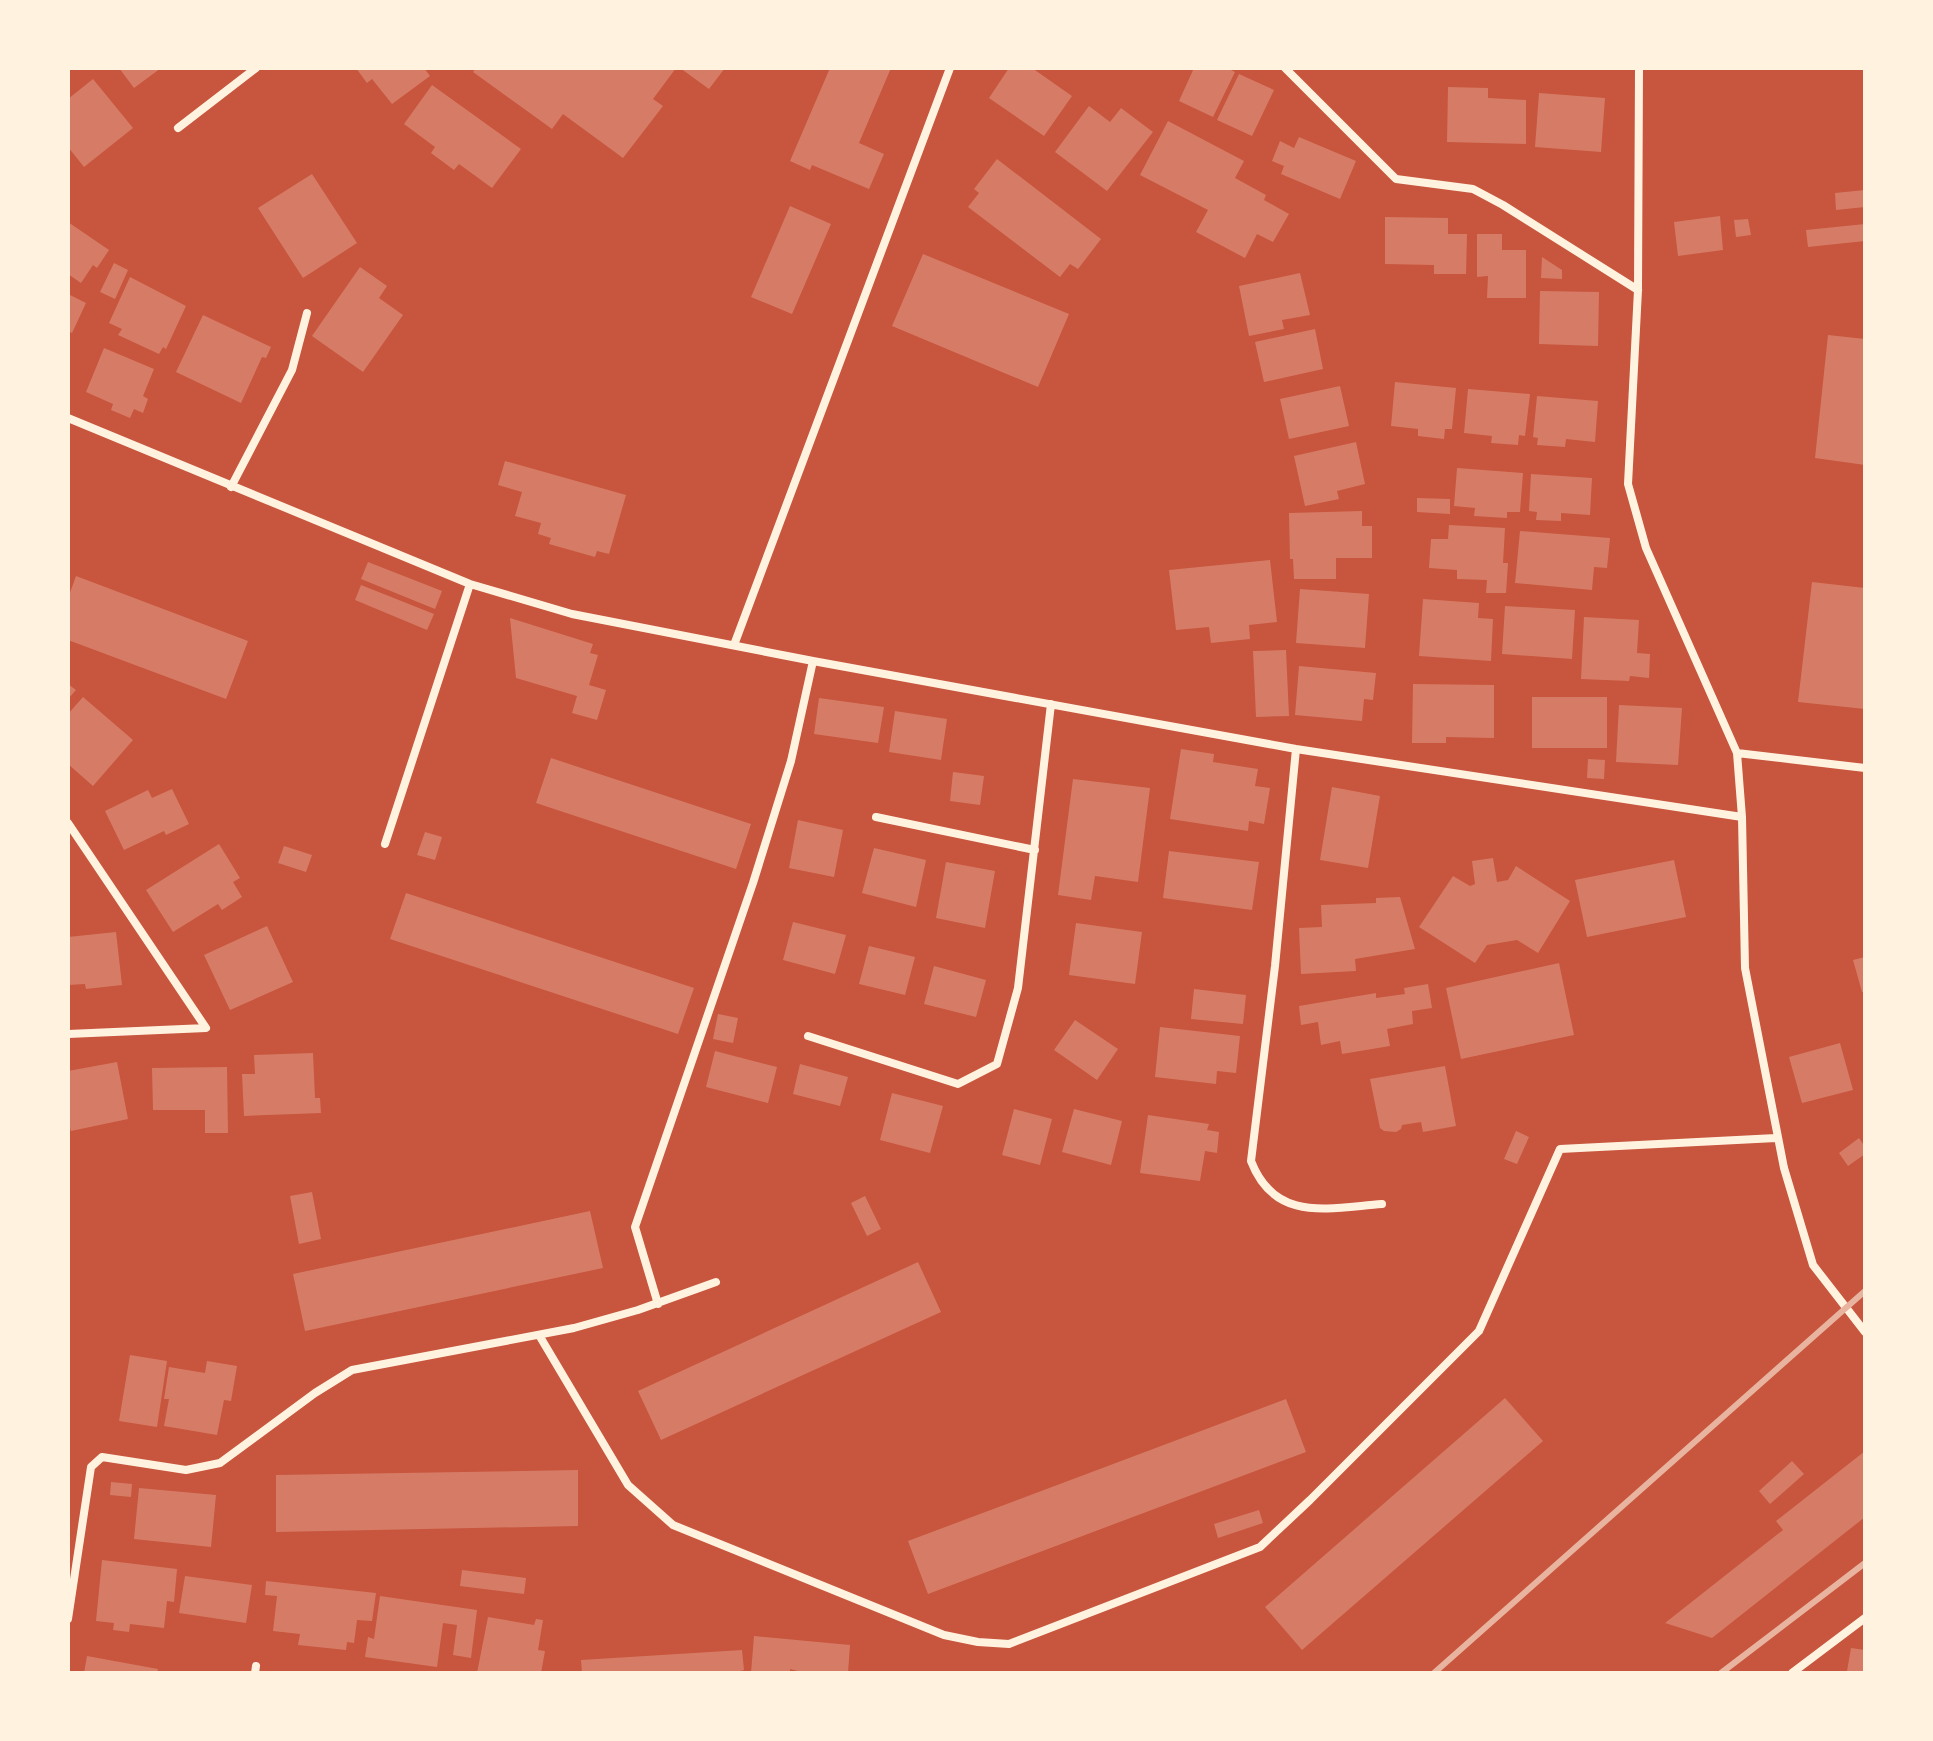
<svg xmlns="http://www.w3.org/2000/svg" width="1933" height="1741" font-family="Helvetica,sans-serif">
<rect width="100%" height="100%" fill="#c8553d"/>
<path fill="#d67c66" d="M119,68H161L134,88Z
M356,68H424L430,76L392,104L372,79L367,83Z
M476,68L612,69L676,68L653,99L663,106L623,158L563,114L552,129L473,72Z
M680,68H725L709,89Z
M830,68H891L859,143L884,154L869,189L812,165L810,170L790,161Z
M1009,68H1032L1072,96L1044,136L989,98Z
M1194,68H1227L1235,72L1213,117L1179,101Z
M1239,74L1274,90L1252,136L1217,120Z
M93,79L133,128L84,167L68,147V99Z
M432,85L521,149L492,188L459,164L454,170L431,153L435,147L404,124Z
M1448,87L1488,88V98L1526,100V144L1447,142Z
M1539,93L1605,98L1601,152L1535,147Z
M1089,106L1110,122L1121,108L1153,132L1107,191L1055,152Z
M1168,121L1244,161L1235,178L1266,195L1264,200L1289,214L1273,242L1257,234L1245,258L1196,232L1208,210L1140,175Z
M1299,137L1356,161L1340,199L1281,174L1284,166L1272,161L1280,141L1294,148Z
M997,159L1101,239L1078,269L1070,264L1060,277L968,207L979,193L974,189Z
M312,174L357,243L303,278L258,208Z
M1865,190V207L1836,210L1835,193Z
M790,206L831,224L792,314L751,297Z
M1720,216L1723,250L1678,256L1674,222Z
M1385,217L1448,218V234H1467L1466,274H1434V265L1385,264Z
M1748,219L1751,235L1736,237L1734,220Z
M68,222L109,250L97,268L93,265L81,283L68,274Z
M1865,224V241L1808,247L1806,230Z
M1477,234H1502V250H1526V298H1487L1488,276L1477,277Z
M923,254L1069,314L1038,387L892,326Z
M1542,257L1562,270V279L1541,278Z
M114,263L128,270L115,299L100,292Z
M360,267L387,286L379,298L403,315L363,372L312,336Z
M1300,273L1310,315L1282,320L1284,329L1249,336L1239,286Z
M130,277L186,306L166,349L163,347L159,354L118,335L122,329L109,323Z
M1540,291L1599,292L1598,346L1539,344Z
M68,294L86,303L72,333L68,331Z
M203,315L271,347L266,358L262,357L241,403L176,372Z
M1315,329L1323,369L1264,382L1255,342Z
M1828,335L1865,339V465L1815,458Z
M104,348L154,369L143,396L148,399L143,413L134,409L130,418L111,410L113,404L86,392Z
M1395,382L1456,388L1452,429H1445L1444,439L1418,436V429L1391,426Z
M1340,386L1349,426L1289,439L1280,399Z
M1468,389L1530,394L1525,436L1519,435L1518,445L1491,443L1492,436L1464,433Z
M1537,396L1598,401L1595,442L1566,439L1565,447L1537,445L1538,438L1533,437Z
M1356,442L1365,484L1337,491L1339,499L1305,506L1294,456Z
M505,461L626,495L609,554L597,551L595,557L549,544L551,538L538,534L541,523L515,516L522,492L498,485Z
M1457,468L1523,473L1520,512H1507V518L1474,516L1475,508L1454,506Z
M1531,474L1592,478L1590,515L1561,513V521L1536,520L1537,512L1529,511Z
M1417,498L1450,499V514L1417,512Z
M1362,511V526H1372V558H1336V579H1294L1293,559H1290L1289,513Z
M1449,525L1505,528L1503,563H1508L1506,593H1486L1487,580L1457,579V570L1429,568L1431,539H1448Z
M1520,531L1610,538L1607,568L1594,567L1592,590L1515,583Z
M1270,560L1277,622L1249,625L1250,639L1211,643L1209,627L1176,630L1169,570Z
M368,562L442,591L435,609L361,579Z
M76,576L248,641L226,699L68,640V598Z
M1812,582L1865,588V709L1798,702Z
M361,585L434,614L427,630L355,600Z
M1300,589L1369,594L1365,648L1296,643Z
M1423,599L1479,603L1478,618L1493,619L1491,661L1419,656Z
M1505,606L1575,610L1572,659L1502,654Z
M1584,617L1639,620L1637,653L1650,654L1649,678L1630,676L1629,681L1581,679Z
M510,618L593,644L590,653L598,655L589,685L606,690L597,720L572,713L577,696L516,678Z
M1286,650L1289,716L1256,717L1253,651Z
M1299,666L1376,673L1373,700L1364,699L1362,721L1295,715Z
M68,684L76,690L68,699Z
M1413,684L1494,685V738L1446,737V743H1412Z
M83,697L133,740L93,786L68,764V714Z
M1532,697H1607V748H1532Z
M819,698L884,707L878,743L814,734Z
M1619,705L1682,708L1678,765L1616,762Z
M895,711L947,719L941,760L889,752Z
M1181,749L1214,754L1213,762L1258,769L1255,786L1270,788L1264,824L1249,821L1248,831L1170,819Z
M551,758L751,824L736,869L536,803Z
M1588,759L1605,760L1604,779L1587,778Z
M953,772L984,776L980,805L950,801Z
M1073,779L1150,788L1138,882L1095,876L1091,900L1058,895Z
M1332,787L1380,796L1368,868L1320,860Z
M172,789L189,824L166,835L164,831L124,850L105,811L148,790L152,798Z
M798,820L843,830L834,877L789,868Z
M425,832L442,837L435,860L417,855Z
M219,844L240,878L233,882L242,897L222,910L218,904L173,932L146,890Z
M284,846L312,855L306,872L278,863Z
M874,848L926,860L916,907L862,893Z
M1169,851L1259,862L1252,910L1163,898Z
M1493,858L1497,882L1508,880L1516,866L1570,901L1538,953L1517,940L1487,945L1475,963L1419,927L1453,876L1470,886L1475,884L1472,861Z
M1674,860L1686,917L1587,937L1575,880Z
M946,862L995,871L985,928L936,918Z
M406,893L694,988L678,1034L390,939Z
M1400,897L1415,949L1355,959L1356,971L1301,974L1299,928L1322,927L1321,905L1376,903V898Z
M793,922L846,935L835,974L783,960Z
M1076,923L1142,932L1135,984L1069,975Z
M267,926L293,982L230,1010L204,955Z
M116,932L122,985L86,989L85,984L68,985V937Z
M869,946L915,957L905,995L859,984Z
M1865,957V992H1862L1853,960Z
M1559,963L1574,1035L1461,1059L1446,988Z
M934,966L986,980L976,1017L924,1004Z
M1428,984L1432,1008L1412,1011L1413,1024L1387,1029L1390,1046L1342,1054L1340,1041L1321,1045L1318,1022L1301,1025L1299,1006L1376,993V998L1405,994L1404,988Z
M1194,989L1246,995L1243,1024L1191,1019Z
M718,1014L738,1018L733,1043L713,1039Z
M1075,1020L1118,1049L1097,1080L1054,1050Z
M1160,1027L1240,1036L1236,1073L1217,1071L1216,1084L1155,1077Z
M1840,1043L1853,1090L1802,1103L1789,1057Z
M715,1051L777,1067L768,1103L706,1087Z
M313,1053L315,1098H320L321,1113L244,1116L242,1074H255L254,1055Z
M117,1062L128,1119L71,1131L68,1122V1071Z
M800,1064L848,1077L840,1106L793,1094Z
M1445,1066L1456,1126L1423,1132L1421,1122L1402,1125L1401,1129L1396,1132L1384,1131L1380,1128L1370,1079Z
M227,1067L228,1133H205V1110H153L152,1068Z
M892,1093L943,1106L930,1153L880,1140Z
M1014,1109L1052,1119L1040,1165L1002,1155Z
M1074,1109L1122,1121L1111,1165L1062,1152Z
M1148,1115L1209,1124L1207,1130L1219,1132L1217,1153L1205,1151L1200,1181L1140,1173Z
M1516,1131L1529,1137L1517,1164L1504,1159Z
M1859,1138L1865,1147V1154L1848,1166L1839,1153Z
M312,1192L321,1239L299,1244L290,1196Z
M865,1196L881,1229L867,1236L851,1203Z
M590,1211L603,1268L305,1331L293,1274Z
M918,1262L941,1312L661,1440L638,1391Z
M130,1355L167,1361L157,1427L119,1421Z
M207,1361L237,1366L231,1401L224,1400L217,1435L164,1426L169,1399H164L169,1367L205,1373Z
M1505,1398L1543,1441L1302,1650L1265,1607Z
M1286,1399L1306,1452L928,1594L908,1541Z
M1865,1451V1517L1712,1638L1665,1623L1783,1530L1776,1521Z
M1792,1461L1804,1474L1770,1504L1759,1491Z
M578,1470V1526L276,1532V1475Z
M111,1482L132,1484L131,1497L110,1495Z
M139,1488L216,1495L211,1547L134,1539Z
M1259,1510L1263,1523L1218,1538L1214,1524Z
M102,1560L177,1569L174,1602L167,1601L164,1628L130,1624L129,1632L113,1630L114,1623L96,1621Z
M462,1570L526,1578L524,1594L460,1586Z
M185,1576L252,1585L246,1623L179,1613Z
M266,1581L376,1593L372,1621L357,1620L354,1643L347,1642L346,1650L298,1645L300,1634L273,1631L277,1596L265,1595Z
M380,1596L477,1610L471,1658L453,1655L457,1625L443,1623L437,1667L365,1657L368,1637L374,1639Z
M488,1617L534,1625L536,1619L543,1620L538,1650L545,1651L541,1673H477Z
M754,1636L850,1645L848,1673H806L790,1669V1673H751Z
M1851,1648L1865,1650V1673L1847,1671Z
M742,1650L744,1670L733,1673H582L581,1660Z
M87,1656L158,1669L157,1673H84Z"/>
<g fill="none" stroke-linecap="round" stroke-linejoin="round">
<path stroke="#fff3e0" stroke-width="8" d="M1285,68L1396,179L1473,189L1503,205L1638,290
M1639,68L1638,290L1628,484L1646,548L1737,753L1742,817L1745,968L1784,1168L1813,1265L1865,1332
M178,128L256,68
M68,418L470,584L572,614L813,661L1296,749L1742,817
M231,487L292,370L307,313
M734,645L950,68
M1296,749L1275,966L1251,1161C1275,1223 1328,1208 1382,1204
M1737,753L1865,768
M876,817L1035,850
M68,823L206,1028L68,1034
M385,844L470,584
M808,1036L958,1084L997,1064L1018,988L1051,704
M658,1304L635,1227L753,883L791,761L813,661
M539,1335L628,1485L673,1525L944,1635L978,1642L1009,1644L1260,1547L1310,1500L1479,1331L1560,1149L1776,1138
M68,1619L91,1467L102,1457L186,1470L220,1463L315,1393L352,1370L574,1328L638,1310L716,1282
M255,1673L256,1666
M1792,1673L1865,1618"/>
<path stroke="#e9b49f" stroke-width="6" d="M1434,1673L1865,1291
M1721,1673L1865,1563"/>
</g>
<rect width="1933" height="1741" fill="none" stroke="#fff3e0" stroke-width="140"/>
</svg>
